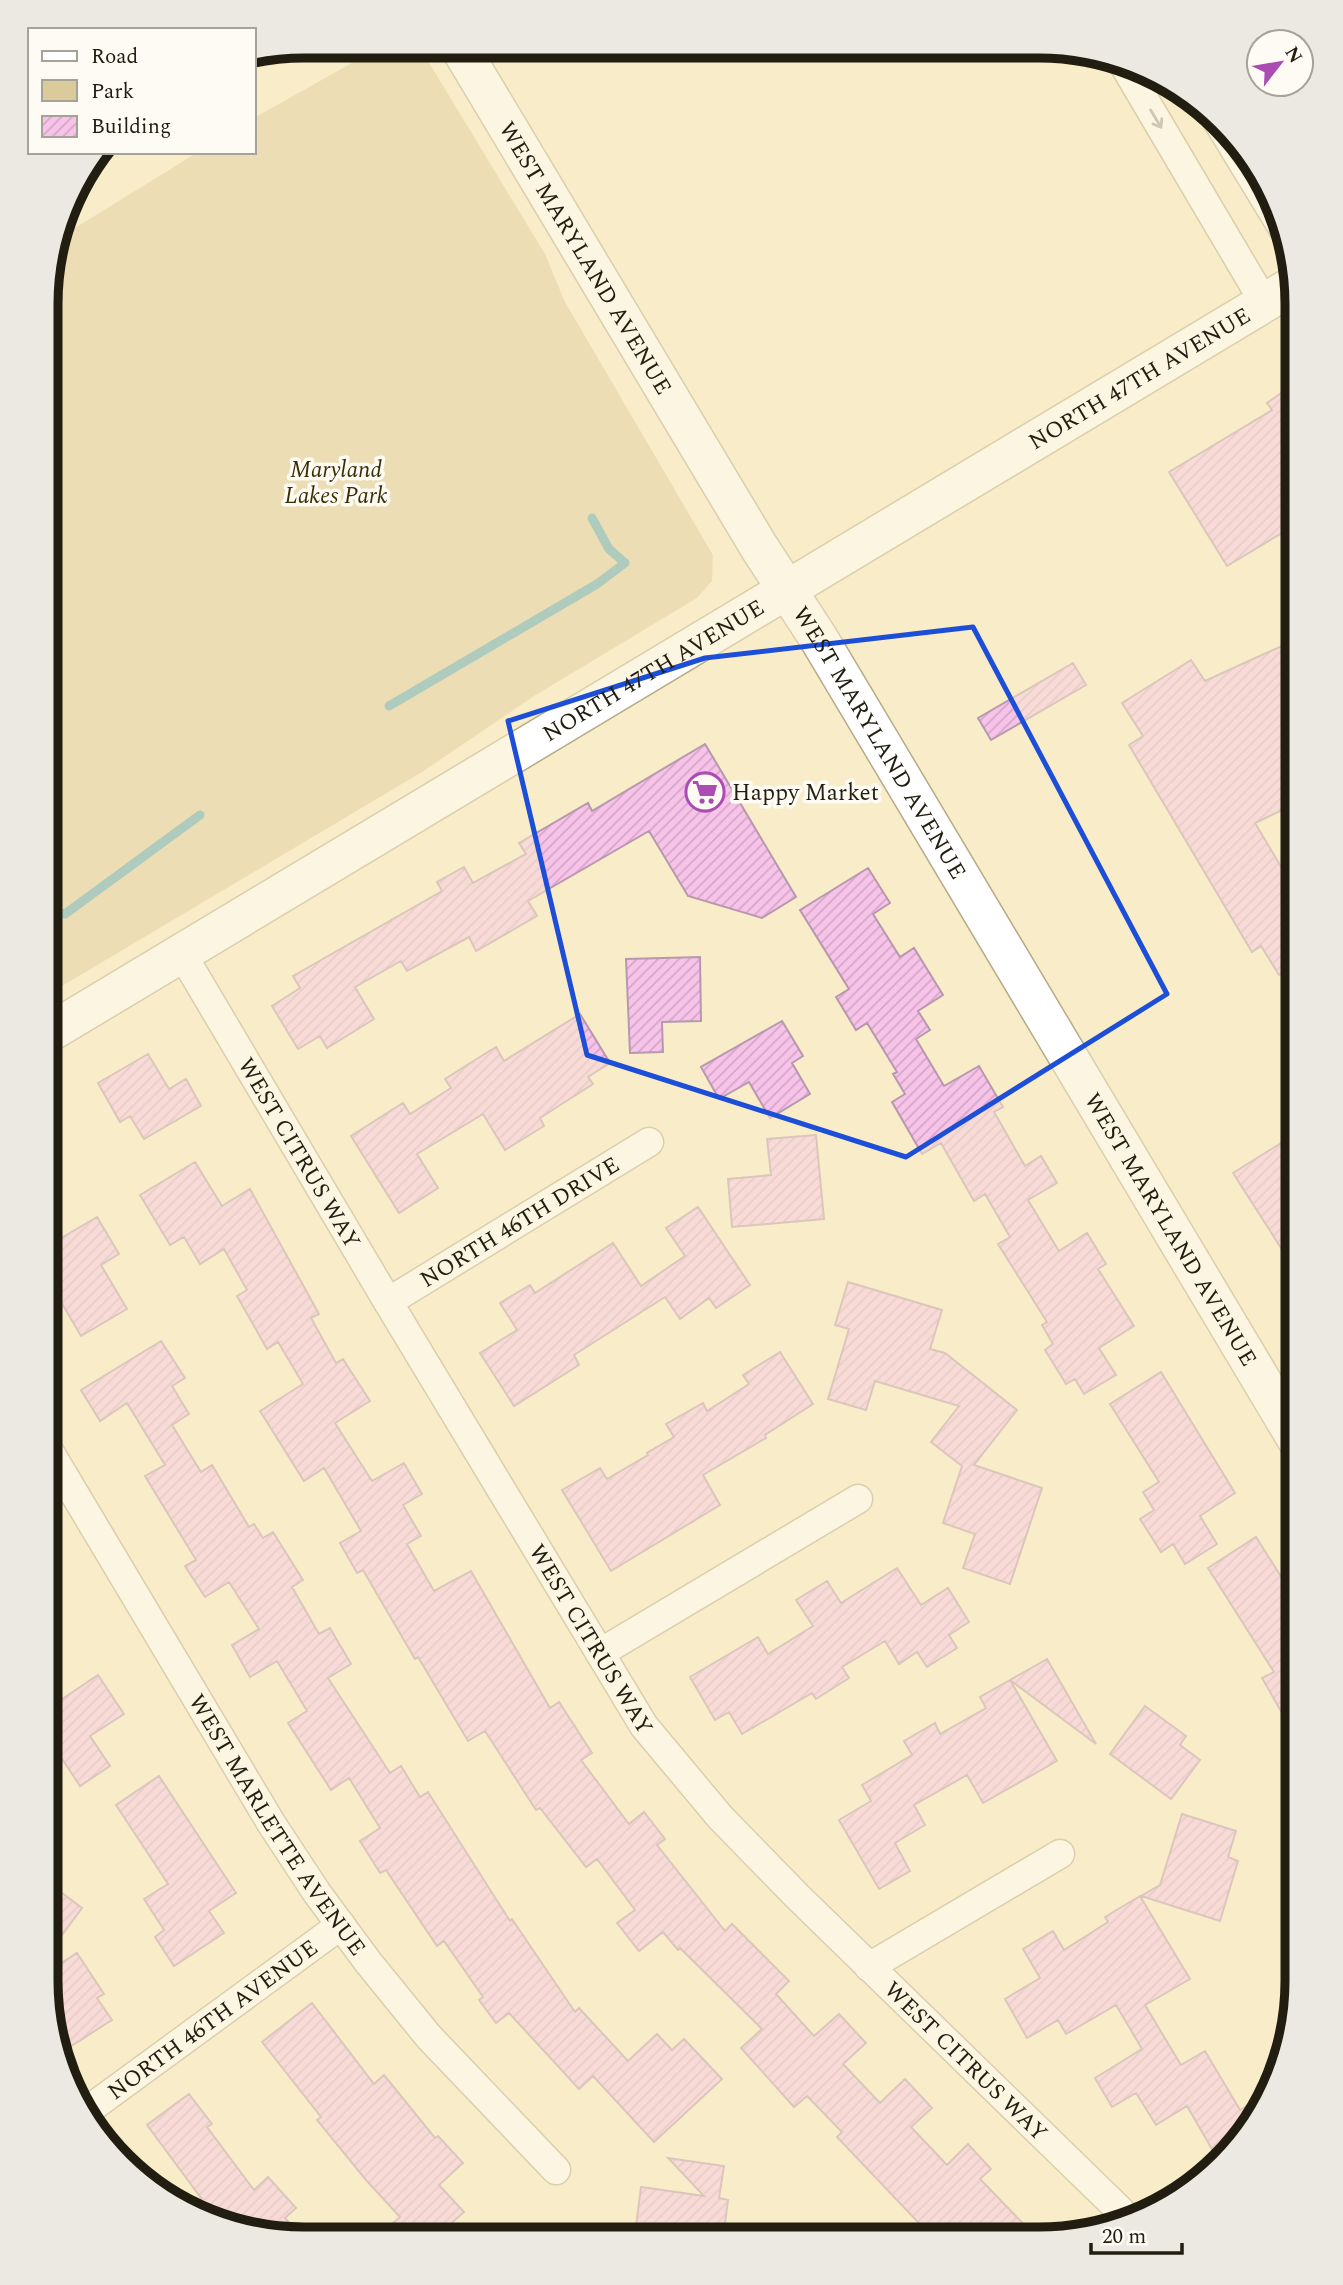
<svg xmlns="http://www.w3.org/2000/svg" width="1343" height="2285" font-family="Spectral,serif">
<defs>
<pattern id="building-hatch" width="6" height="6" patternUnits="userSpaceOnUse" patternTransform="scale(1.75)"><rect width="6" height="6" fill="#f7c3e9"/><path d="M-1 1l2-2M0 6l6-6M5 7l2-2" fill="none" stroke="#d3a7c7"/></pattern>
</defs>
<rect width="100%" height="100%" fill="#f9edc9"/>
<path fill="#dbcb9b" d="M382,46H419L545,254L565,302L713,555L712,581L697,598L534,696L422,772L47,995L48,270L57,239L198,152H254V118Z"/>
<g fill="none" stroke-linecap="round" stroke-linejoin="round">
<path stroke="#56a2b0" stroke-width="9" d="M389,706L597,584L625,563L609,549L592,518
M47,910L65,914L200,815"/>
</g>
<path fill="url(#building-hatch)" stroke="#b798ae" stroke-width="2" d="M1297,382V479L1281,490L1297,517V524L1227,566L1169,472L1272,410L1267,403Z
M1297,639V803L1255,823L1286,875L1297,869V964L1279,975L1261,946L1252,952L1129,745L1143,736L1122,703L1191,660L1205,681Z
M1073,663L1086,685L991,740L978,718Z
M705,744L796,897L762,918L688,896L649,831L528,901L537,916L476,951L469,937L407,971L401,961L355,987L374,1019L327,1048L320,1036L298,1049L272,1006L300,988L293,976L442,891L437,882L464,867L473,883L526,854L519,843L588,803L592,811Z
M868,868L890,903L873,914L900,957L914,948L943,995L918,1011L930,1030L916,1039L944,1086L979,1066L1003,1107L994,1112L1025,1166L1041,1156L1057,1183L1028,1200L1059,1251L1087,1233L1106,1264L1098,1269L1134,1326L1099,1348L1116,1375L1084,1394L1075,1379L1066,1384L1045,1350L1053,1344L1042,1325L1047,1322L998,1244L1010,1237L985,1194L974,1201L941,1143L922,1154L892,1102L905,1094L893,1074L897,1072L867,1023L856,1030L836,997L849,989L800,910Z
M700,957L701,1021L662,1022L663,1052L630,1053L626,959Z
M580,1014L610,1063L588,1077L593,1084L540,1118L544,1126L505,1150L483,1114L417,1154L438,1188L399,1213L351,1136L403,1103L410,1114L451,1088L445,1079L496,1047L504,1061Z
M782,1021L803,1056L792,1063L810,1094L770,1118L749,1082L719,1099L701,1067Z
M148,1054L169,1089L186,1079L201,1106L144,1139L130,1116L120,1122L98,1083Z
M1297,1133V1273L1233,1173Z
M816,1135L824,1219L732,1227L728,1179L771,1175L767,1139Z
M195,1162L222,1206L250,1189L319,1314L311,1318L336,1363L343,1359L370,1401L335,1423L372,1481L404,1463L422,1494L403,1505L421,1536L407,1544L434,1591L471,1571L550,1708L559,1702L592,1753L581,1760L629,1824L644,1812L665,1839L657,1845L725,1931L732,1924L789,1981L776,1994L814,2036L839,2014L866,2043L843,2064L880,2103L905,2079L932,2108L911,2127L947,2165L968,2144L991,2169L980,2179L1038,2239H934L837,2137L842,2132L807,2096L794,2107L741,2048L762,2029L680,1948L678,1950L663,1932L639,1951L617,1923L635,1910L597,1859L586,1867L540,1808L536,1810L485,1731L468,1741L418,1657L415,1659L363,1570L357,1573L340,1543L361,1531L324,1468L304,1481L260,1411L303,1384L278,1342L267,1349L237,1296L247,1290L224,1249L200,1264L184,1237L170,1245L140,1195Z
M698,1207L750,1285L716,1308L709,1298L680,1319L665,1297L574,1355L579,1365L514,1406L480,1353L517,1330L500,1303L530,1285L535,1293L613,1243L641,1286L685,1256L666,1228Z
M97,1217L119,1254L101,1265L127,1309L81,1336L61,1302L46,1310V1247Z
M848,1282L942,1310L930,1349L945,1353L1017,1410L974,1465L1042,1488L1010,1584L963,1568L975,1534L943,1523L962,1466L931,1442L959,1406L875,1381L866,1410L828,1399L849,1329L835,1325Z
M161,1341L185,1378L172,1386L189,1414L172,1425L201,1472L212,1465L249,1527L254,1524L263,1538L273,1532L303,1580L292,1587L319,1634L330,1628L351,1664L328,1678L390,1773L401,1766L420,1797L428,1792L510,1921L512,1919L575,2012L579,2008L628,2061L657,2034L672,2050L684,2039L722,2079L654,2142L593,2076L579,2089L509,2013L496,2023L479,2000L483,1997L444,1941L437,1946L386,1870L380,1873L360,1841L380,1828L349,1778L331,1790L288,1723L307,1711L277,1661L250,1677L232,1645L259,1629L229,1582L205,1597L185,1566L196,1560L145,1476L165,1465L127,1403L100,1421L81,1390Z
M780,1352L813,1404L765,1435L766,1438L703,1475L720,1505L611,1571L562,1490L600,1468L607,1479L648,1455L647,1453L674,1437L666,1424L703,1403L707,1411L749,1384L743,1375Z
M1161,1372L1235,1493L1200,1516L1217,1544L1185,1564L1173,1544L1161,1552L1140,1519L1154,1510L1143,1492L1159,1482L1110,1404Z
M1256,1537L1297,1602V1739L1262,1678L1274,1672L1208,1568Z
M897,1568L921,1605L948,1588L969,1622L949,1635L957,1648L927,1667L917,1652L899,1664L885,1641L842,1667L849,1678L816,1699L812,1693L742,1734L729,1712L715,1720L690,1677L758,1637L768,1654L813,1626L796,1600L827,1581L841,1603Z
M1047,1659L1096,1744L1010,1680Z
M98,1675L124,1714L90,1736L110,1766L80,1786L46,1735V1710Z
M1010,1680L1057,1761L983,1803L967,1775L914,1805L925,1825L895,1843L910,1871L879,1889L839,1820L871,1801L862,1785L912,1755L904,1741L935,1723L940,1734L986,1708L980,1697Z
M1145,1706L1186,1736L1180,1745L1200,1760L1171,1799L1110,1754Z
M159,1776L236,1893L209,1911L224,1933L174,1966L155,1937L164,1930L144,1899L168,1884L116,1805Z
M1182,1814L1236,1831L1228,1857L1238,1861L1220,1921L1141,1896L1160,1885Z
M46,1881L82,1908L46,1957Z
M1140,1896L1190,1979L1145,2005L1181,2065L1205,2051L1240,2110L1272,2091L1244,2138L1220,2163L1187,2106L1156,2125L1136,2093L1112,2107L1095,2078L1142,2049L1116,2005L1066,2034L1058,2020L1027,2038L1005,1999L1040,1978L1023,1949L1053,1931L1064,1950L1108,1922L1105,1917Z
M77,1953L104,1994L97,1998L112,2020L68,2048L54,2026L46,1973Z
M312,2003L374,2084L384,2075L435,2138L438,2136L463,2163L439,2185L464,2212L435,2238H405L392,2224L400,2217L366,2180L317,2120L321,2117L262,2042Z
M189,2094L212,2124L207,2127L254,2190L268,2177L296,2208L285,2218L302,2237H270L224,2225L207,2206L147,2125Z
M668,2158L724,2166L719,2198L728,2200L723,2239L656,2238L635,2235L641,2187L704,2196Z"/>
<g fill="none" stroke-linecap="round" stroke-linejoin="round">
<g stroke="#b6aa88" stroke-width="31">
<g id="street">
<path d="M1121,60L1264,302"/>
<path d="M1215,117L1282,227"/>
<path id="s1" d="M182,954L388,1302L644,1726L720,1817L797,1896L1131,2221"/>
<path id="s2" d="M388,1302L649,1142"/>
<path id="s3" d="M46,1446L271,1823L317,1893L368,1962L429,2037L556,2170"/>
<path d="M600,1653L858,1499"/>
<path d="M869,1967L1060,1854"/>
<path id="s4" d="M84,2113L341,1925"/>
</g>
</g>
<g stroke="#b6aa88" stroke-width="41">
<g id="secondary">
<path id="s5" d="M459,46L759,547L819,639L1297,1440"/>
<path id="s6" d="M47,1034L1294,285"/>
</g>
</g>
<use href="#street" stroke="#fff" stroke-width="28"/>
<use href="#secondary" stroke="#fff" stroke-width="38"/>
</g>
<defs><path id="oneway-shaft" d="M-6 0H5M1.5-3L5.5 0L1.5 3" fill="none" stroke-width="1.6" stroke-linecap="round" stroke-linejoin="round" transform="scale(1.75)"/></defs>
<use stroke="#9b9993" href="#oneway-shaft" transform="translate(1156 119) rotate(59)"/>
<path d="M0 0H1343V2285H0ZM973,627L1167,994L906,1157L587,1055L508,721L705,658Z" fill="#f9edc9" fill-opacity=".55" fill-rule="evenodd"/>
<path fill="none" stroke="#1d4ed8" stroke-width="5" stroke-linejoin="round" d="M973,627L1167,994L906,1157L587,1055L508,721L705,658Z"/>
<defs>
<g id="supermarket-ring" transform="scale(2.0125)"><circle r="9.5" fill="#fdfbf3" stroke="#ab4cb5" stroke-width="1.5"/><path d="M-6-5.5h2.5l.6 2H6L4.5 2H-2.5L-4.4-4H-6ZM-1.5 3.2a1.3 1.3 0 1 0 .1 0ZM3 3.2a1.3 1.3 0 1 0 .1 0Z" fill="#ab4cb5"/></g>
</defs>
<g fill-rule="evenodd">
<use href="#supermarket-ring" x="705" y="792"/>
</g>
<g text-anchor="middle" stroke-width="7" stroke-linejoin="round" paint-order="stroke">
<g font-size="23" fill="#211d10" stroke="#fdfbf3">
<text dy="8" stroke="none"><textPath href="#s5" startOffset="247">WEST MARYLAND AVENUE</textPath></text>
<text dy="8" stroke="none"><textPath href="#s6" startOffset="1274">NORTH 47TH AVENUE</textPath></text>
<text dy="8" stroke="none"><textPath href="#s6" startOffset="707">NORTH 47TH AVENUE</textPath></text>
<text dy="8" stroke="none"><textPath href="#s5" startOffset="814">WEST MARYLAND AVENUE</textPath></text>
<text dy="8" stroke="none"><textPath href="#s1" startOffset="231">WEST CITRUS WAY</textPath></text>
<text dy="8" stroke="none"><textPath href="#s2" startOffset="154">NORTH 46TH DRIVE</textPath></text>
<text dy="8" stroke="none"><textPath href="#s5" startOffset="1381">WEST MARYLAND AVENUE</textPath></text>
<text dy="8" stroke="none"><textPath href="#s1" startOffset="798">WEST CITRUS WAY</textPath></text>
<text dy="8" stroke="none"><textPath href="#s3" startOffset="444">WEST MARLETTE AVENUE</textPath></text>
<text dy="8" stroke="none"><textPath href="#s4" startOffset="159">NORTH 46TH AVENUE</textPath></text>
<text dy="8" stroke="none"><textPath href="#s1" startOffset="1365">WEST CITRUS WAY</textPath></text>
</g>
<g font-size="23" font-style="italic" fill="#3a2d00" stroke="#fdfbf3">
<text x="336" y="477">Maryland<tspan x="336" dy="26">Lakes Park</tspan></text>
</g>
<g font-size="23" fill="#211d10" stroke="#fdfbf3" text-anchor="start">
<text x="732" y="800">Happy Market</text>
</g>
</g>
<path d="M0 0H1343V2285H0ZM304 58H1039A246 246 0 0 1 1285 304V1981A246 246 0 0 1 1039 2227H304A246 246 0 0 1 58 1981V304A246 246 0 0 1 304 58Z" fill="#ebe9e1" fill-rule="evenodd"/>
<path fill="none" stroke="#211d10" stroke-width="9" d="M304 58H1039A246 246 0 0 1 1285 304V1981A246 246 0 0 1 1039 2227H304A246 246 0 0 1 58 1981V304A246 246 0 0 1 304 58Z"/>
<rect x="28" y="28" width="228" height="126" fill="#fdfbf3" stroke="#a5a298" stroke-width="2"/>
<rect x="42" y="51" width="35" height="10" fill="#ffffff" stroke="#a5a298" stroke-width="2"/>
<text x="91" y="63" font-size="21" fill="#211d10">Road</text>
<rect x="42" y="80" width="35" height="21" fill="#dbcb9b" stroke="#a5a298" stroke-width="2"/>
<text x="91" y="98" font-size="21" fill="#211d10">Park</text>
<rect x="42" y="116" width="35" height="21" fill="url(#building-hatch)" stroke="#a5a298" stroke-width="2"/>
<text x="91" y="133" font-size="21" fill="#211d10">Building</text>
<g transform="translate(1280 63) rotate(59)"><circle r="33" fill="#fdfbf3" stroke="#a5a298" stroke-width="2"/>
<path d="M0-5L12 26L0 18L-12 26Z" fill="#ab4cb5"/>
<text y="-10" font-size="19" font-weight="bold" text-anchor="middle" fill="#211d10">N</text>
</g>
<path d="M1091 2243v10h91v-10" fill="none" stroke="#211d10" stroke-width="3.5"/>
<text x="1102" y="2243" font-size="21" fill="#211d10" stroke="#fdfbf3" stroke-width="5" paint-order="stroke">20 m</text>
</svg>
